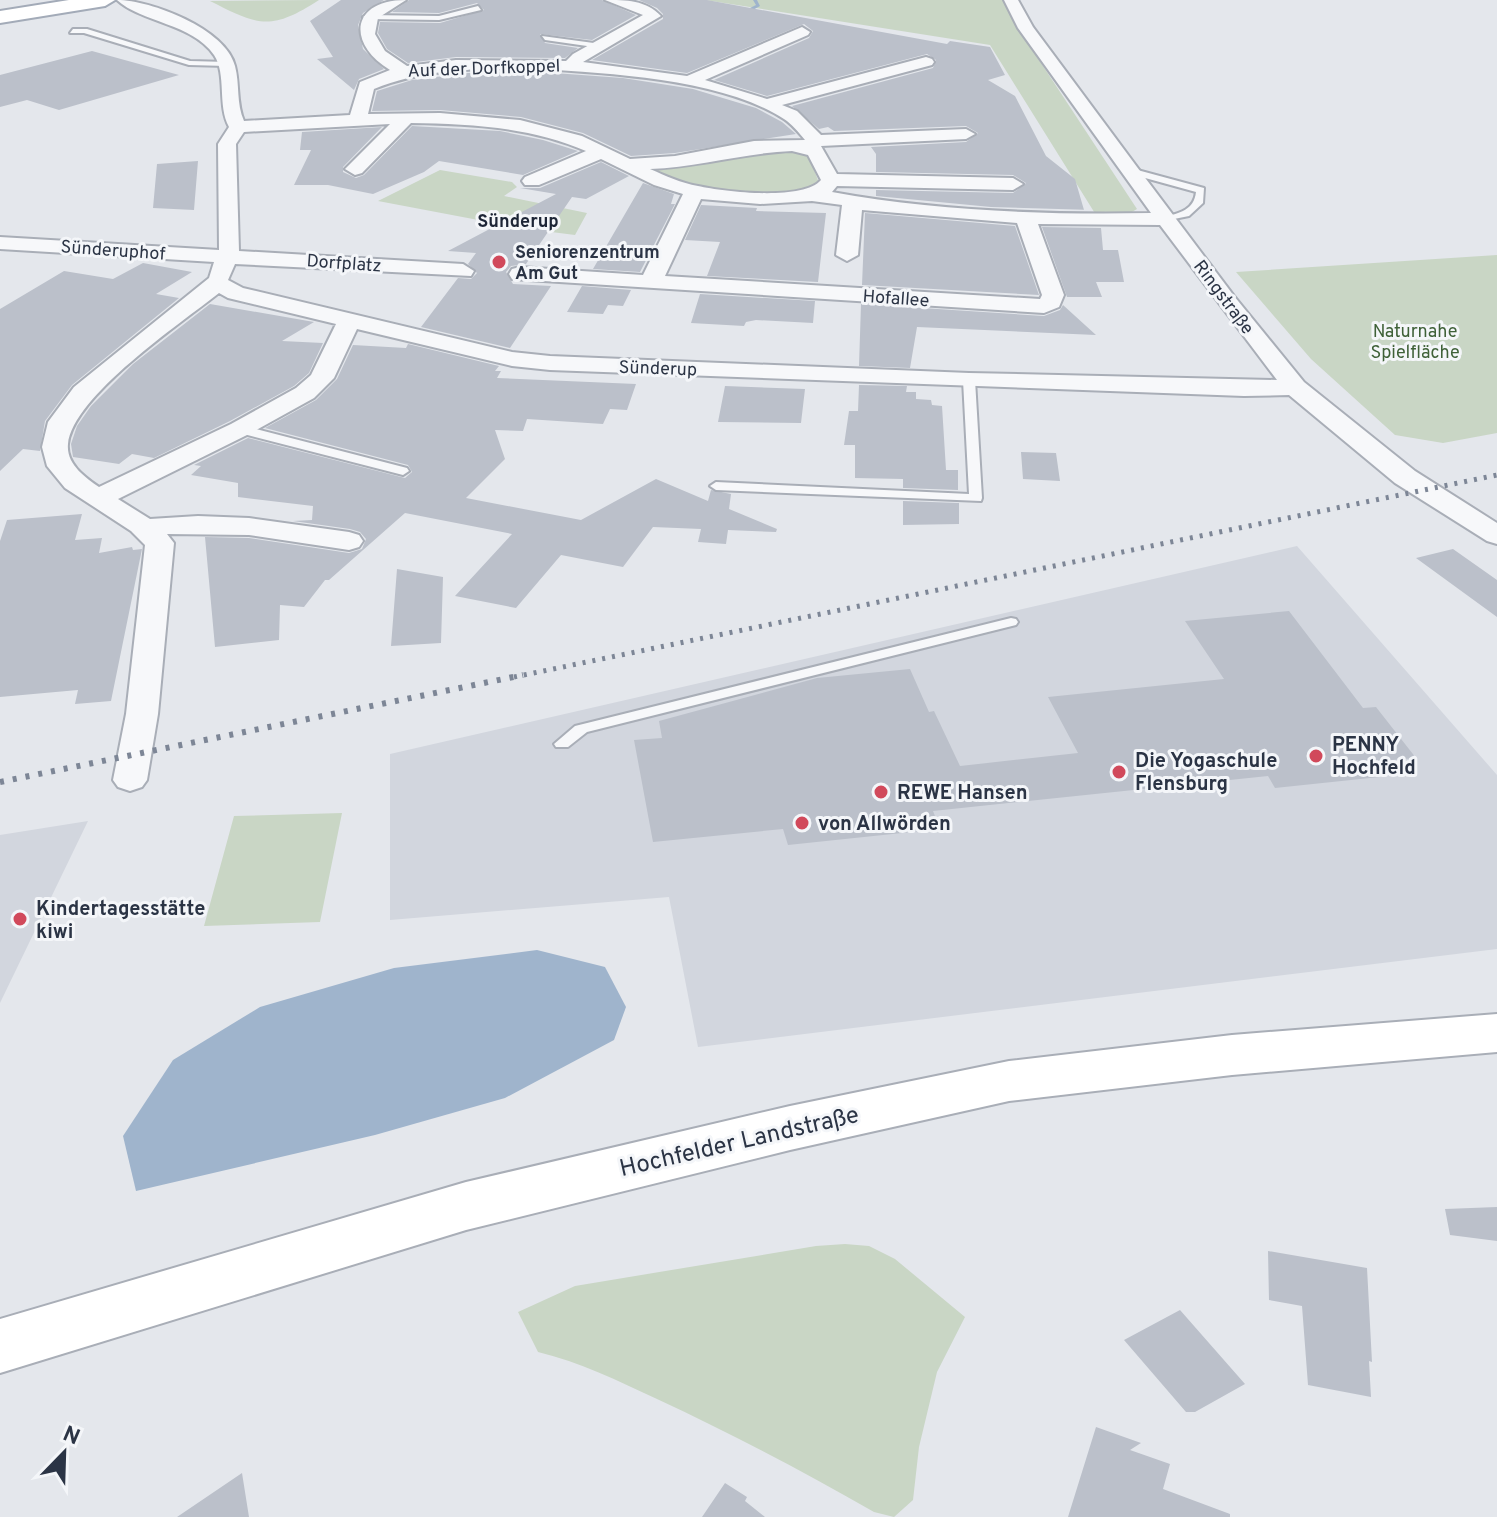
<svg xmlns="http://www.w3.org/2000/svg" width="1497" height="1517" font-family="Overpass,sans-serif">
<rect width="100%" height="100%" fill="#e4e7ec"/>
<path fill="#d2d6de" d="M1297,546L1497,775V949L698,1047L669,897L390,920V754Z
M88,821L0,1003V835Z"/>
<path fill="#c9d6c5" d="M319,0C271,31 259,26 210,1Z
M705,0H1006L1018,28L1137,209L1130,213L1096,215L990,45Z
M776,148L809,156L819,183C783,207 685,188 649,168Z
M440,170L512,182L517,187L504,196L587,213L575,235L520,228L378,201Z
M1497,255V433L1443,443L1395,435L1311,359L1236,272Z
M342,813L320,922L204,926L234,816Z
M845,1244L869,1246L895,1259L965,1317L937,1372L919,1447L913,1500L894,1517L874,1512C803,1471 732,1434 657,1399C618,1381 580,1362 538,1352L518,1312L575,1286L816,1246Z"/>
<path fill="#9fb4cc" d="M537,950L605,967L626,1007L614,1040L505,1098L375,1135L136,1191L123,1136L173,1060L260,1007L394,968Z"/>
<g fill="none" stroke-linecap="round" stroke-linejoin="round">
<path fill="#9fb4cc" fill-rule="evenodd" d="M753,0H757L760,6L742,16H738V14L756,5Z"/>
</g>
<path fill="#bbc0ca" d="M341,0H384L363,13L358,25L363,49L384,69L359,79L354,90L317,59L333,57L310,21Z
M409,0H602L636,15L592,40L540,34L545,43L578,48L565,58L456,57L408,63L387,49L378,33L380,22L440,23L484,10L477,3L439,13L392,12Z
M639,0H707L947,44L950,41L990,47L1005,75L988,80L1015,96L1046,156L1075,179L1084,210H1092L991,207L876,196V190L1013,193L1026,183L1013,175L876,172V154L871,147L966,142L978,133L966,126L834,131L828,127L819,129L792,106L933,68L936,60L927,54L767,96L714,80L809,38L813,31L804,24L687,73L592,60L663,19V14L657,8Z
M92,51L179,75L59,110L27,100L0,107V75Z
M526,71L623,78L693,89L756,108L782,122L796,134L675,153L631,156L583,133L521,117L440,110L372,111L377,91L412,80L468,73Z
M412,126L500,131L543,140L578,151L523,175L439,161L424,172L373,194L328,185H294L311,150H300L302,132L382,127L343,167V172L356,178L364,175Z
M198,161L194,210L153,208L157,164Z
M601,162L629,176L586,199L572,197L526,264L511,266L506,272L513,284L551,286L510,348L421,327L458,278L471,279L477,273L468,264L476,253L448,251L556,194L520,188H540Z
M643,183L674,194L671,204H675L640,272L593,269Z
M701,205L757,208L756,211L826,213L818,282L707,276L720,242L685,240Z
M865,213L1015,226L1039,295L862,285Z
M1042,227L1101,228L1103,250H1118L1124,282H1096L1102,297H1067Z
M143,263L192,272L156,294L179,298L72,385L45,421L40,451L23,449L0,471V309L64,271L113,279Z
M582,286L631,290L623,306L608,305L603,314L567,312Z
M700,294L815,301L813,323L756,320L746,322L744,326L691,323Z
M210,304L314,322L282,341L323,343L309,373L294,386L230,421L154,458L132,454L119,464L73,457L71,444L77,426L91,406L133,364Z
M861,304L1044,316L1060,310L1063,305L1096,335L917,327L910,368L859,366Z
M408,344L499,366L495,371H501L497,378L636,384L627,410L610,409L603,424L527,419L523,431L495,430L505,459L466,498L581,520L656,479L708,501L711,490L731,494L729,509L777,529L776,532L728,530L726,544L698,542L701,529L653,527L623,567L561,555L516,608L455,596L512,534L405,513L329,580H325L304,607L280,605L279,640L215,647L205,537L249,538L349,553L362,549L366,539L360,532L350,529L293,521L312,520L313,506L238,497V483L191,475L201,466L194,465L248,438L405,478L412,472L408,465L265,428L316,400L337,379L353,345L406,348Z
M859,385L907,386L906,392H916V399L931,400L932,405L942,406L946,470H958V490L903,488V479L855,478V445H844L849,411H858Z
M725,386L805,389L801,423L718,422Z
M1021,452L1056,453L1060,481L1023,479Z
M903,501L959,503V524L903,525Z
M82,514L75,540L102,538L99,553L132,547L133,550L142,549L111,701L75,704L78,690L0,697V541L7,520Z
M1453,549L1497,580V617L1416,558Z
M397,569L443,577L441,643L391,646Z
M1289,611L1363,708L1376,707L1416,758L1380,761L1389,776L1275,788L1268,776L933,811L940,829L788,845L783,829L653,842L634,740L662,738L659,721L817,678L910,669L929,712L934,711L960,766L1078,753L1048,697L1224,679L1185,621Z
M1497,1207V1241L1450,1235L1445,1209Z
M1268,1251L1367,1268L1372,1362L1369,1361L1371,1397L1308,1385L1302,1306L1269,1300Z
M1180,1310L1245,1384L1195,1412H1186L1124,1340Z
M1096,1427L1141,1443L1130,1450L1170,1464L1163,1489L1230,1514V1517H1068Z
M242,1473L249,1517H177Z
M725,1483L747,1497L745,1501L765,1517H702Z"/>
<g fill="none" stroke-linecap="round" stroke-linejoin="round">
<g stroke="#a9aeb7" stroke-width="4">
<path id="lane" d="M478,6L481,10L439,20L367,19L363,17L367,15L439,16Z
M73,29H87L190,61L227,62L231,64L227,66L189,65L84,33H70Z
M542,36L601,44L605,46L601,48L545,40Z
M1130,168L1204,188L1203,203L1189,216L1164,221V217C1180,213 1194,210 1196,192L1127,173L1125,171Z
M969,377L975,380L982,498L981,501L716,490L710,486L716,482L969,494L963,380Z
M240,425L407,468L409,471L403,475L236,432L234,429Z
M1011,618L1016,619L1018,622L1016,625L587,732L568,747H556L554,744L575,726Z"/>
</g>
<g stroke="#a9aeb7" stroke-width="4">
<path id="street" d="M117,0C151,0 226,29 235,66C240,85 236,103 244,121L350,115L360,82L390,70C346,43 351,0 406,0L378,18L375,34L385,51L407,66L456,60L566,61L573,54L643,15L605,0C626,0 646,0 661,16L583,62L687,76L802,27L810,32L808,35L705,80L767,99L926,57L932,59L934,62L932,65L782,105L797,111L821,135L966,129L975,134L966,139L821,146L837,174L1013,178L1023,184L1013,190L837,186L832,192C936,211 1045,215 1151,213L1018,28L1004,0H1018L1033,27L1137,167L1234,296L1304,382L1415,471L1497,523V544L1487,541L1395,483L1289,395L1244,396L550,370L512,366L357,329L334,378L314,398L249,434L118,499L150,519L198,516L249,518L349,532L359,535L363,541L359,547L349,550L249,535L167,534L174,543L158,714L147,780L142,787L130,791L118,787L113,780L126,714L145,545L131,531L65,488L47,466L42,447L48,422L74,387L209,278L214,262L0,249V237L219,250L218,144L229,127C217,105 227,75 214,55C192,23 142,23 117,0ZM526,68C601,73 719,77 784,119C792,124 799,133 805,140L754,141L675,156L630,159L582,136L520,120L440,113L368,114L374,89C423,69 473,69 526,68ZM411,123C471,124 531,127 586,151L525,177L522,181L525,185H539L601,159L654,185L683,194L643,275L520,267L512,269L509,274L512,279L1044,313L1059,307L1064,295L1038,224L1160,225L1277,380L969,373L550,356L512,352L243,288L228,280L235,264L471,276L474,271L463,264L239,251L236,144L244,132L390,124L345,169L355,175L362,173ZM792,151L808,155L821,180C803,201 725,192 698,186C681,183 666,176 650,169C698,167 744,153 792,151ZM701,199L760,204L812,201L842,205L836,255L847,261L858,255L862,210L1017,223L1042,295L1040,299L665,276ZM219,293L228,298L336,324L311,375L296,388L231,424L99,487C85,477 66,464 68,444C73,396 180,324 219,293Z"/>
</g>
<g stroke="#a9aeb7" stroke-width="4">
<path id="secondary" d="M1497,1014V1052L1232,1075L1009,1101L790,1150L466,1230L0,1373V1319L466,1182L790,1106L1009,1061L1232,1035Z"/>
</g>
<g stroke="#a3abb8" stroke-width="4">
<path id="primary" d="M69,0H115L105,6L0,23V11Z"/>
</g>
<use href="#lane" fill="#f7f8fa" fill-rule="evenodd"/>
<use href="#street" fill="#f7f8fa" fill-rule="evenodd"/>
<use href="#secondary" fill="#fff" fill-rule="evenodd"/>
<use href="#primary" fill="#fff" fill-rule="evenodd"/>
<path stroke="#7d8696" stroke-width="5" stroke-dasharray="3 7" stroke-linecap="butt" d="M514,677L1497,475"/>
<path stroke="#7d8696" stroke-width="6" stroke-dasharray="4 9" stroke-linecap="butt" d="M0,782L523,675"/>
</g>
<g fill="#d1495b" stroke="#f4f6f9" stroke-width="3">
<circle cx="499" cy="262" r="8"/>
<circle cx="1316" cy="756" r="8"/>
<circle cx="1119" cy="772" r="8"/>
<circle cx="881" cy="792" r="8"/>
<circle cx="802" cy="823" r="8"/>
<circle cx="20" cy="919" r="8"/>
</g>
<g text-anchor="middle" stroke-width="6" stroke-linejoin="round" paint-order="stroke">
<g font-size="18" fill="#2b3445" stroke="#f4f6f9">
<text transform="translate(484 68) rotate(-2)" y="6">Auf der Dorfkoppel</text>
<text transform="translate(113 250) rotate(4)" y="6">Sünderuphof</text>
<text transform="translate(344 263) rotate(4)" y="6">Dorfplatz</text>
<text transform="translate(1224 297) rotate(53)" y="6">Ringstraße</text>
<text transform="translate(896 298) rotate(4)" y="6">Hofallee</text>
<text transform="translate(658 368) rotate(2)" y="6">Sünderup</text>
</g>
<g font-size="18" font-weight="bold" fill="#1d2536" stroke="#f4f6f9">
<text x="518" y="227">Sünderup</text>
</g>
<g font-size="18" font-weight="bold" fill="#2b3445" stroke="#f4f6f9" text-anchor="start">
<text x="515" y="258">Seniorenzentrum<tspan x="515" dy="21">Am Gut</tspan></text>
</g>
<g font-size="18" fill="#3f6138" stroke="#f4f6f9">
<text x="1415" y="337">Naturnahe<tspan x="1415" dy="21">Spielfläche</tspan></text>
</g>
<g font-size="20" font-weight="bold" fill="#2b3445" stroke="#f4f6f9" text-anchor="start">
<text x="1332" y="751">PENNY<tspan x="1332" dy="23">Hochfeld</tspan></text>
<text x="1135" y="767">Die Yogaschule<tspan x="1135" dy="23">Flensburg</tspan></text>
<text x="897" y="799">REWE Hansen</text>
<text x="818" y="830">von Allwörden</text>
<text x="36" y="915">Kindertagesstätte<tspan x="36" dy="23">kiwi</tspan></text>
</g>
<g font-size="24" fill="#2b3445" stroke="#f4f6f9">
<text transform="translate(739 1141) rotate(-13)" y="8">Hochfelder Landstraße</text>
</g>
</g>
<g transform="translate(64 1453) rotate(23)" stroke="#f4f6f9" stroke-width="6" paint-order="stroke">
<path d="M0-6L14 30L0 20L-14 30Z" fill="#2b3445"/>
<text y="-12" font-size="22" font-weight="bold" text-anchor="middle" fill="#2b3445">N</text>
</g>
</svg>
